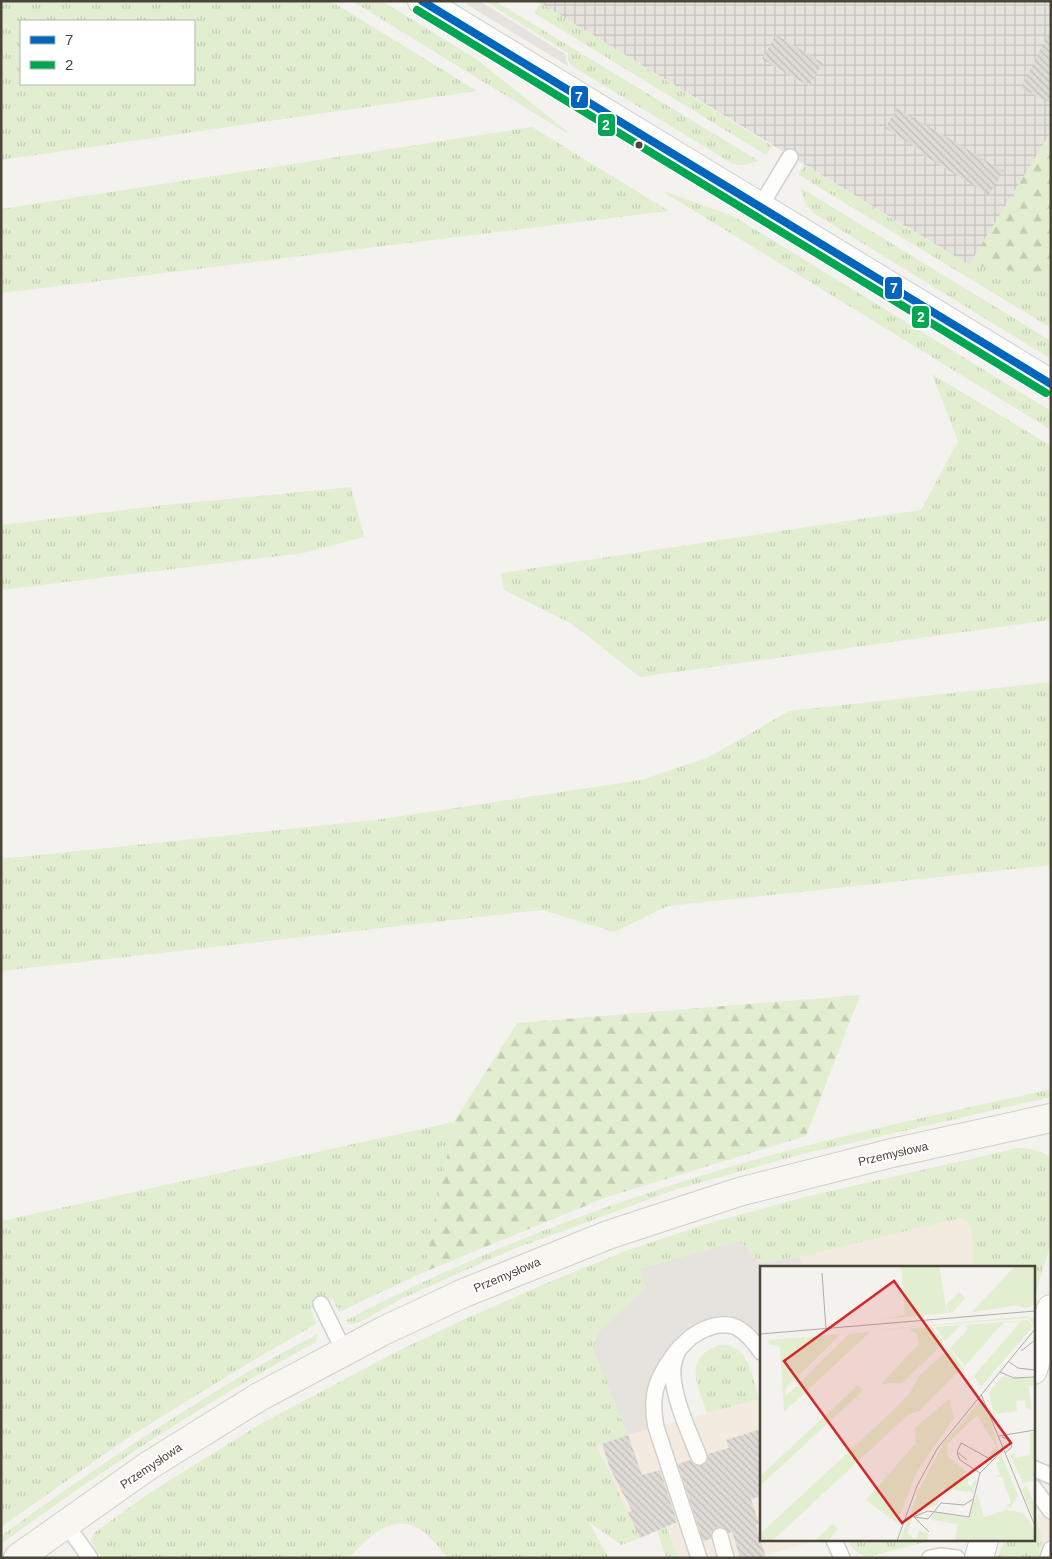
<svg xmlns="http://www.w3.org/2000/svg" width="1052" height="1559" font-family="Helvetica,sans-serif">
<defs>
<pattern id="industrial-grid" width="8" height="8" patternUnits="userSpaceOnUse" patternTransform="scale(1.25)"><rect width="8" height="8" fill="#e6e2de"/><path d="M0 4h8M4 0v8" fill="none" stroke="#c7c3bf"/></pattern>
<pattern id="grass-tufts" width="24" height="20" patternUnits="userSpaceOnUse" patternTransform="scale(1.25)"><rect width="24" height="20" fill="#e1eecf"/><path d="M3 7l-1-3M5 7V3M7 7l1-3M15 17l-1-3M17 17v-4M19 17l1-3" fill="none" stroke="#c3cdb2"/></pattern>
<pattern id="forest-firs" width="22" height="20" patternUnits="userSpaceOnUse" patternTransform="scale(1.25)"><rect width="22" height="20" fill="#e1eecf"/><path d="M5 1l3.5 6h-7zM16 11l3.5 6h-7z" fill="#c3cdb2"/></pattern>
<pattern id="building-back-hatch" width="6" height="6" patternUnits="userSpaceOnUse" patternTransform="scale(1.25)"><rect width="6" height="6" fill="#dedbd6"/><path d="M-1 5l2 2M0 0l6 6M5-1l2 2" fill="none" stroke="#c0bdb8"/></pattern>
</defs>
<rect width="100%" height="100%" fill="#f4f2ee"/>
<path fill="#f3ebdf" d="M960,1218L967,1221L972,1229L974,1243L972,1268H803L799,1257Z
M761,1398V1540H819L756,1558H679L666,1526L640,1538L597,1445L628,1435Z
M1051,1507V1558H1037L1041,1546L1035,1520Z"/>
<path fill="url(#industrial-grid)" d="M537,1H1051V132L969,265Z"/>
<path fill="url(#grass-tufts)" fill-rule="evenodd" d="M1,1H331L477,91L1,160ZM21,21H194V84H21Z
M352,1H382L476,59L568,132H565Z
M485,1H495L759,161L744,165L733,164L572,66L568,60V53Z
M541,3L772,146L766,155L534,13Z
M532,127L669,211L1,293V209Z
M804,165L969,265L1051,276V328L799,175Z
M801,188L1051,341V359L815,214C807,208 802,198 801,188Z
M666,192L733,216L1051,411V430L665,193Z
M932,374L1051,446V620L640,677L572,624L504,590L501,573L921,510L958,441Z
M351,487L364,537L304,553L1,590V525L165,505Z
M1051,682V865L668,906L614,932L542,910L1,971V859L375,820L641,780L709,757L789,711Z
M1051,1089V1097L799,1155L677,1189L511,1250L401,1299L358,1323L350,1324L345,1321C481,1249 626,1196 775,1154C866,1129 959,1110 1051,1089Z
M454,1122L424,1272L339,1312L332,1298L311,1309L316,1324L237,1370L126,1439L1,1527V1221Z
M1018,1148C1031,1148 1040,1151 1051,1157V1243L1033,1302V1268H972C973,1251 975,1236 967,1221L960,1218L799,1257L760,1263L740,1241L646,1287L599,1331L594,1348L628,1435L597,1446L640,1538L621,1545L589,1522L609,1558H448C440,1549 433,1539 424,1532C395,1509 368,1537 349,1558H106C97,1553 93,1548 91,1539L95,1532L154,1490L262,1423L400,1350L465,1319L561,1277L631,1249L713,1222L805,1197Z
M318,1334L316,1342C206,1402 102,1470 1,1544V1536C79,1479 159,1425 241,1376C266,1361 292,1348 318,1334Z
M719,1345C722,1345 727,1345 731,1346C750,1353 754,1382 759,1399L707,1413C698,1385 682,1359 719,1345Z
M1033,1520C1046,1530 1042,1545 1037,1558H998L1004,1540H1033Z
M666,1526L679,1558H666L657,1530Z
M847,1540H933L867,1557L855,1551Z"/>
<path fill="url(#forest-firs)" d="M1051,132V276L969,265Z
M860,995L806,1136L607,1197L424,1272L454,1122L517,1023Z"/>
<path fill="#e6e3df" d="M473,1H480L565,54L568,66L466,4Z
M740,1241L760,1263L799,1257L803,1268H761V1352L720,1326L667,1362L656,1427L628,1435L593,1348L599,1331L646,1287L640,1269Z"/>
<path fill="url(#building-back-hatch)" d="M1051,29V103L1020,88Z
M776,35L823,63L809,86L762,59Z
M897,108L1004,171L989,195L922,154L923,152L885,128Z
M761,1429V1496L751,1499L759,1524L756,1525L766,1558H740L732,1532L729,1533L723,1527H718L714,1529L711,1533V1539L703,1541L678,1464L690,1460L694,1465H703L707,1462L708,1454L729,1448L726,1440Z
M628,1435L642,1475L660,1470L677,1522L640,1538L628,1512L632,1511L610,1468L602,1444Z"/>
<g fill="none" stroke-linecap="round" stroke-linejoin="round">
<g stroke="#d2d0cb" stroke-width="18">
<path id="service" d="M760,207L790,157
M321,1304L344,1351
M680,1347C658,1374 649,1393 656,1427L699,1558
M699,1457C690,1434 674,1400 673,1376C672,1368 675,1353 681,1347C692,1333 715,1321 733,1326C745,1330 754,1342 761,1352
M1033,1468L1051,1476
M1033,1487L1051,1511
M66,1524L90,1558
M720,1536L726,1558
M834,1540L842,1558
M930,1558L940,1556L957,1558
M1048,1558L1051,1549"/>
</g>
<g stroke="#d2d0cb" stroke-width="30">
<path id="minor" d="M1033,1370L1051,1309
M979,1558L984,1540"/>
</g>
<g stroke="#d2d0cb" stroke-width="30">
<path id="tertiary" d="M422,1L1051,384"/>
</g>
<g stroke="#d3cfc5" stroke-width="30">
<path id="secondary" d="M18,1558L148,1466L259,1397L385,1330L464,1293L608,1235L739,1192L892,1153L1051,1118"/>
</g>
<use href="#service" stroke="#fdfdfc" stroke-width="15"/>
<use href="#minor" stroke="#fdfdfc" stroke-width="28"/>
<use href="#tertiary" stroke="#fdfdfc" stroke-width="28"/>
<use href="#secondary" stroke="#f7f6f1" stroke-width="28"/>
<g stroke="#fff" stroke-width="11">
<path id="bus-1" d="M422,1L1051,384"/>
</g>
<g stroke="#fff" stroke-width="11">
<path id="bus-2" d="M417,10L1046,393"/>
</g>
<use href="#bus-1" stroke="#0065bd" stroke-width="8"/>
<use href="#bus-2" stroke="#00a651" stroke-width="8"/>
</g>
<circle fill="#4b4439" stroke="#fff" stroke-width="2" cx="639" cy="145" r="4.5"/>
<g text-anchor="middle" stroke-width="4" stroke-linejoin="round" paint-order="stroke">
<g font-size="12" fill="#4b4439" stroke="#fff">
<text transform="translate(893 1154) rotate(-13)" y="4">Przemysłowa</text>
<text transform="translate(507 1275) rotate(-23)" y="4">Przemysłowa</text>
<text transform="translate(151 1466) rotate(-34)" y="4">Przemysłowa</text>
</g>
</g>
<g transform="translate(760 1266)">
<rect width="275" height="275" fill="#f4f2ee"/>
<path d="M255,0H275V37L271,41L261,42L260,39L212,46ZM181,11L187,47L121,53L145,49L156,43ZM199,26L205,32L193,46L188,47L187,38ZM266,50L274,53L275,60L268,52L108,65ZM268,54L273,60L221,121L214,110L261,55L243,57L205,100L190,82L207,64L206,59ZM201,59L185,75L175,61ZM172,61L184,77L142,117L121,118L159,78L157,68L149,63ZM110,66L24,146L20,81L9,78L8,74L44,71L46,75L47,71L81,68L26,122V130L89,68ZM189,83L203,101L159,145L149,148L12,275H0V268L125,152L150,127L160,109ZM242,111L275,112V119L269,120V123L272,143L266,142L265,134L256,135L257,145L238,148L233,146L229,126ZM98,119L103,123L98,129L0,220V210ZM219,136L229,148L238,183L232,191H228L236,180L217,149L187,178L188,190L207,206L202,209L209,213L207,218L211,220L217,212L213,227L182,222L177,239L151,248L159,223L184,177ZM275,165V214L263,217L250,189L254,187L256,192L270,189V167ZM156,177L164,195L156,207L137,257L106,234ZM241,188L258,230L250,242L246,239L251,237L242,211H236L240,209L236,197L241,195L239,192L235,194ZM266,219L275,239V256L262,224ZM217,227L224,251L247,244L264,247L275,264V275H195L198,258L171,254L173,247L208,252ZM148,252H152L148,267L156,274L159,264L168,267L167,275H140ZM72,258L78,263L68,275H55Z" fill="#e1eecf"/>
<path d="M141,0H179L181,11L156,43L145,49ZM189,133L194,152L164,195L156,177L155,162Z" fill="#e1eecf"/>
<path fill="none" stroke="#b0aca6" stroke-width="1" d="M62,7L66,63M0,68L275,45M261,85L275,74M249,96L258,102L275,104M240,106L254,112L275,111M221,128L275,260M239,170L275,164M242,171L250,174L252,181L245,187M197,187L200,194L220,207M207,194L197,186L201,177L232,194M153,251L168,245L209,251L220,207L244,183M154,251L168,253L181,237L204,239L213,233M154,251L169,266M137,275L157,220L177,183L275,63"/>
<path fill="#d62828" fill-opacity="0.15" stroke="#d62828" stroke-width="2.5" d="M134,15L251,177L142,257L24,95Z"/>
<rect width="275" height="275" fill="none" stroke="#4b4439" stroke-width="2.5"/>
</g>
<g stroke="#fff" stroke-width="2">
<rect x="570" y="85" width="19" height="24" rx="5" fill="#0065bd"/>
<rect x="597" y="113" width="19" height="24" rx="5" fill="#00a651"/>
<rect x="884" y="276" width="19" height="24" rx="5" fill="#0065bd"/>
<rect x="911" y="305" width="19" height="24" rx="5" fill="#00a651"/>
</g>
<g font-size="14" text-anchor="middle" font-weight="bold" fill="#fff">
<text x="579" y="102">7</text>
<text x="606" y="130">2</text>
<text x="894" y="293">7</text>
<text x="921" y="322">2</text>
</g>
<rect width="1052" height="1559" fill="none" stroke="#4b4439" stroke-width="5"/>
<rect x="20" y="20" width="175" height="65" fill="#ffffff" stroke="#b7b4b0"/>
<rect x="30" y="36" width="25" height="8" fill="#0065bd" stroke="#b7b4b0"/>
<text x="65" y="45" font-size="15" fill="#4b4439">7</text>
<rect x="30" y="61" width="25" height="8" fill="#00a651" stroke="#b7b4b0"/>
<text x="65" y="70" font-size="15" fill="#4b4439">2</text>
</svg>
